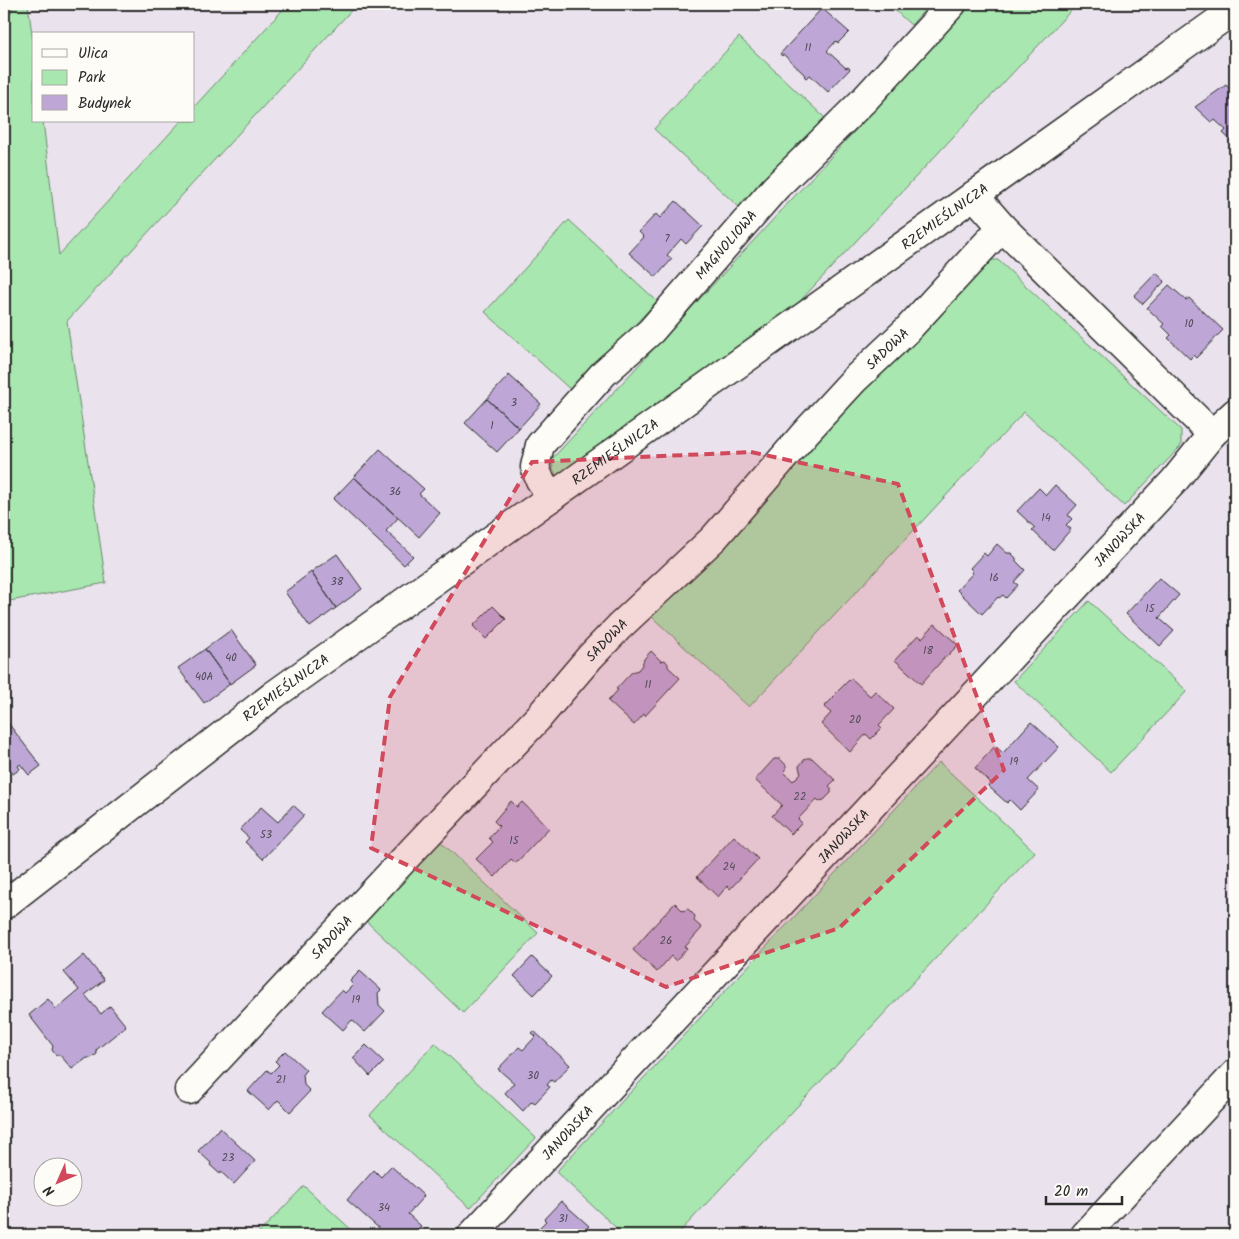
<svg xmlns="http://www.w3.org/2000/svg" width="1239" height="1239" font-family="Kalam,sans-serif">
<rect width="100%" height="100%" fill="#eae2ed"/>
<filter id="ink" filterUnits="userSpaceOnUse"><feTurbulence type="fractalNoise" baseFrequency=".02" numOctaves="2"/><feDisplacementMap in="SourceGraphic" scale="10" xChannelSelector="R" yChannelSelector="G"/><feConvolveMatrix kernelMatrix="1 2 1 2 8 2 1 2 1" color-interpolation-filters="sRGB"/></filter>
<g filter="url(#ink)">
<path fill="#a8e7af" stroke="#6a896d" d="M14,4H28L34,49V121H43L59,255L181,121H194V107L288,4H357L67,321L106,583L4,602V31Z
M888,4H930L911,25Z
M972,4H1077L787,315L557,479L553,468L552,459Z
M739,37L825,118L741,209L654,129Z
M569,220L657,301L573,392L485,312Z
M984,260H998L1181,430V446L1124,506L1024,412L749,707L651,616Z
M1089,601L1187,691L1111,772L1014,681Z
M939,762L1035,852L677,1235H624L556,1172Z
M440,841L538,933L463,1013L366,921Z
M435,1043L536,1138L470,1208L370,1115Z
M304,1186L357,1235H257Z"/>
<path fill="#bea7d6" stroke="#2b2b2b" d="M823,7L825,8L824,10L849,32L838,43L836,41L827,51L846,68L848,67L850,69L828,92L810,75L806,78L804,76L805,75L783,54L782,56L780,54Z
M1235,59V73L1229,64Z
M1226,85L1235,94V144L1223,133L1226,130L1215,120L1212,123L1195,107Z
M676,201L703,226L686,244L681,239L667,255L672,259L656,277L629,253L644,237L639,232L656,214L660,218Z
M1156,273L1165,281L1143,304L1134,296Z
M1169,285L1186,300L1189,298L1223,330L1196,358L1193,355L1190,359L1168,338L1171,335L1162,326L1164,324L1147,308Z
M509,375L541,404L519,428L487,399Z
M487,399L519,428L497,452L465,423Z
M380,449L424,489L419,494L440,513L419,537L354,477Z
M354,477L398,518L386,531L413,556L404,565L333,499Z
M1055,485L1077,505L1068,515L1072,519L1066,525L1071,529L1053,550L1032,530L1035,528L1017,511L1039,488L1046,495Z
M997,544L1007,553H1011L1016,558V561L1025,570L1014,582L1018,585L1006,598L1003,595L999,598L998,597L982,614L957,590L973,573L971,572L973,571L970,568L984,553L987,556Z
M337,554L362,589L336,608L311,572Z
M311,572L336,608L310,627L285,592Z
M1159,578L1179,595L1159,618L1174,631L1160,646L1126,614Z
M493,606L506,619L486,639L473,626Z
M935,624L958,645L947,656H946L921,684L895,660L918,635L922,638Z
M231,630L256,665L230,684L205,649Z
M205,649L230,684L204,703L178,668Z
M651,651L661,661L665,660L668,664V667L680,678L645,716L644,714L634,725L608,701L618,690L616,689L632,672L638,670L642,665L644,659Z
M851,678L870,696L875,691L894,709L879,725L882,728L871,739L866,734L850,752L821,724L831,713L824,707L834,697L833,696Z
M5,719L41,766L29,775L20,764L18,766L20,769L13,774L11,771L4,777Z
M1031,722L1059,747L1028,780L1039,790L1020,810L1010,800L1007,803L988,786L991,783L975,768L995,746L1003,753Z
M806,758H812L835,780L829,786L831,788V793L824,800L819,801L817,799L798,819L802,823L791,834L772,816L782,805L755,780L774,759H780L786,765V770L784,772L793,781L801,773L800,771L799,766Z
M511,801L517,807L522,802L549,828L516,863L511,859L495,877L476,859L493,842L489,838L499,826L494,821Z
M293,805L304,815L263,859L245,842L249,838L240,830L261,807L278,822Z
M734,836L758,859L730,889L727,886L718,897L697,877Z
M675,903L683,911L688,909L695,916L694,921L702,928L685,947L687,948L676,961L671,956L657,972L633,950L647,934V933Z
M84,955L104,980L85,995L101,1014L110,1006L126,1026L96,1050L97,1054L91,1058H87L72,1069L60,1055H56L52,1050L53,1046L29,1015L48,999L56,1009L79,990L64,972Z
M532,957L552,976L534,995L514,976Z
M360,971L381,990L378,993L379,1005L385,1011L365,1032L352,1020L343,1030L322,1011L342,990L345,993L353,985L350,981Z
M534,1031L570,1065L554,1082L551,1080L547,1085L550,1087L535,1103L532,1101L523,1111L505,1093L514,1083L498,1069L519,1047L523,1050L536,1036L532,1033Z
M366,1045L384,1062L370,1076L353,1058Z
M285,1051L306,1070L303,1073L304,1085L310,1091L290,1112L278,1100L269,1110L248,1091L267,1070L271,1073L279,1065L275,1061Z
M220,1128L255,1161L234,1184L221,1172L220,1174L210,1165L211,1163L198,1151Z
M391,1166L424,1196L408,1214L421,1226L412,1235H378L382,1231L347,1200L374,1170L381,1177Z
M561,1201L589,1226L580,1235H529L532,1232L534,1233L546,1221L544,1219Z"/>
<g fill="none" stroke-linecap="round" stroke-linejoin="round">
<g stroke="#2b2b2b" stroke-width="31">
<g id="minor">
<path d="M974,195L1002,227L1212,434"/>
<path id="s1" d="M552,497L540,480L535,467L540,445L604,373L651,331L775,188L865,99L952,4"/>
<path id="s2" d="M4,905L274,695L1235,9"/>
<path id="s3" d="M189,1090L409,854L538,718L590,657L620,626L714,538L806,432L854,380L907,330L1002,227"/>
<path id="s4" d="M472,1235L1174,481L1212,434L1235,413"/>
<path d="M1085,1235L1235,1074"/>
</g>
</g>
<use href="#minor" stroke="#fdfcf7" stroke-width="28"/>
</g>
</g>
<path fill="#d1495b" fill-opacity="0.2" stroke="#d1495b" stroke-width="4" stroke-dasharray="10 6" stroke-linejoin="round" d="M751,452L898,484L1004,770L839,928L666,987L371,848L390,697L532,462Z"/>
<g text-anchor="middle" stroke-width="4" stroke-linejoin="round" paint-order="stroke">
<g font-size="11" fill="#504a56">
<text x="808" y="51">11</text>
<text x="667" y="242">7</text>
<text x="1189" y="327">10</text>
<text x="514" y="406">3</text>
<text x="492" y="429">1</text>
<text x="395" y="495">36</text>
<text x="1046" y="521">14</text>
<text x="994" y="581">16</text>
<text x="337" y="585">38</text>
<text x="1150" y="612">15</text>
<text x="928" y="654">18</text>
<text x="231" y="661">40</text>
<text x="204" y="680">40A</text>
<text x="648" y="688">11</text>
<text x="855" y="723">20</text>
<text x="1014" y="765">19</text>
<text x="800" y="800">22</text>
<text x="266" y="838">53</text>
<text x="514" y="844">15</text>
<text x="729" y="870">24</text>
<text x="666" y="944">26</text>
<text x="356" y="1003">19</text>
<text x="533" y="1079">30</text>
<text x="281" y="1083">21</text>
<text x="228" y="1161">23</text>
<text x="384" y="1211">34</text>
<text x="563" y="1222">31</text>
</g>
<g font-size="14" fill="#2b2b2b" stroke="#fdfcf7">
<text dy="5" stroke="none"><textPath href="#s2" startOffset="1166">RZEMIEŚLNICZA</textPath></text>
<text dy="5" stroke="none"><textPath href="#s1" startOffset="331">MAGNOLIOWA</textPath></text>
<text dy="5" stroke="none"><textPath href="#s3" startOffset="1019">SADOWA</textPath></text>
<text dy="5" stroke="none"><textPath href="#s2" startOffset="761">RZEMIEŚLNICZA</textPath></text>
<text dy="5" stroke="none"><textPath href="#s4" startOffset="950">JANOWSKA</textPath></text>
<text dy="5" stroke="none"><textPath href="#s3" startOffset="614">SADOWA</textPath></text>
<text dy="5" stroke="none"><textPath href="#s2" startOffset="356">RZEMIEŚLNICZA</textPath></text>
<text dy="5" stroke="none"><textPath href="#s4" startOffset="545">JANOWSKA</textPath></text>
<text dy="5" stroke="none"><textPath href="#s3" startOffset="209">SADOWA</textPath></text>
<text dy="5" stroke="none"><textPath href="#s4" startOffset="140">JANOWSKA</textPath></text>
</g>
</g>
<rect width="1239" height="1239" fill="none" stroke="#fdfcf7" stroke-width="20"/>
<rect x="10" y="10" width="1219" height="1219" fill="none" stroke="#2b2b2b" stroke-width="2" filter="url(#ink)"/>
<rect x="32" y="32" width="162" height="90" fill="#fdfcf7" stroke="#a9a8a5"/>
<rect x="42" y="49" width="25" height="8" fill="#fdfcf7" stroke="#a9a8a5"/>
<text x="78" y="58" font-size="15" fill="#2b2b2b">Ulica</text>
<rect x="42" y="70" width="25" height="15" fill="#a8e7af" stroke="#a9a8a5"/>
<text x="78" y="82" font-size="15" fill="#2b2b2b">Park</text>
<rect x="42" y="95" width="25" height="15" fill="#bea7d6" stroke="#a9a8a5"/>
<text x="78" y="108" font-size="15" fill="#2b2b2b">Budynek</text>
<g transform="translate(58 1182) rotate(225)"><circle r="24" fill="#fdfcf7" stroke="#a9a8a5"/>
<path d="M0-4L9 19L0 12L-9 19Z" fill="#d1495b"/>
<text y="-8" font-size="14" font-weight="bold" text-anchor="middle" fill="#2b2b2b">N</text>
</g>
<path d="M1046 1196v8h76v-8" fill="none" stroke="#2b2b2b" stroke-width="2.5"/>
<text x="1054" y="1196" font-size="15" fill="#2b2b2b" stroke="#fdfcf7" stroke-width="4" paint-order="stroke">20 m</text>
</svg>
